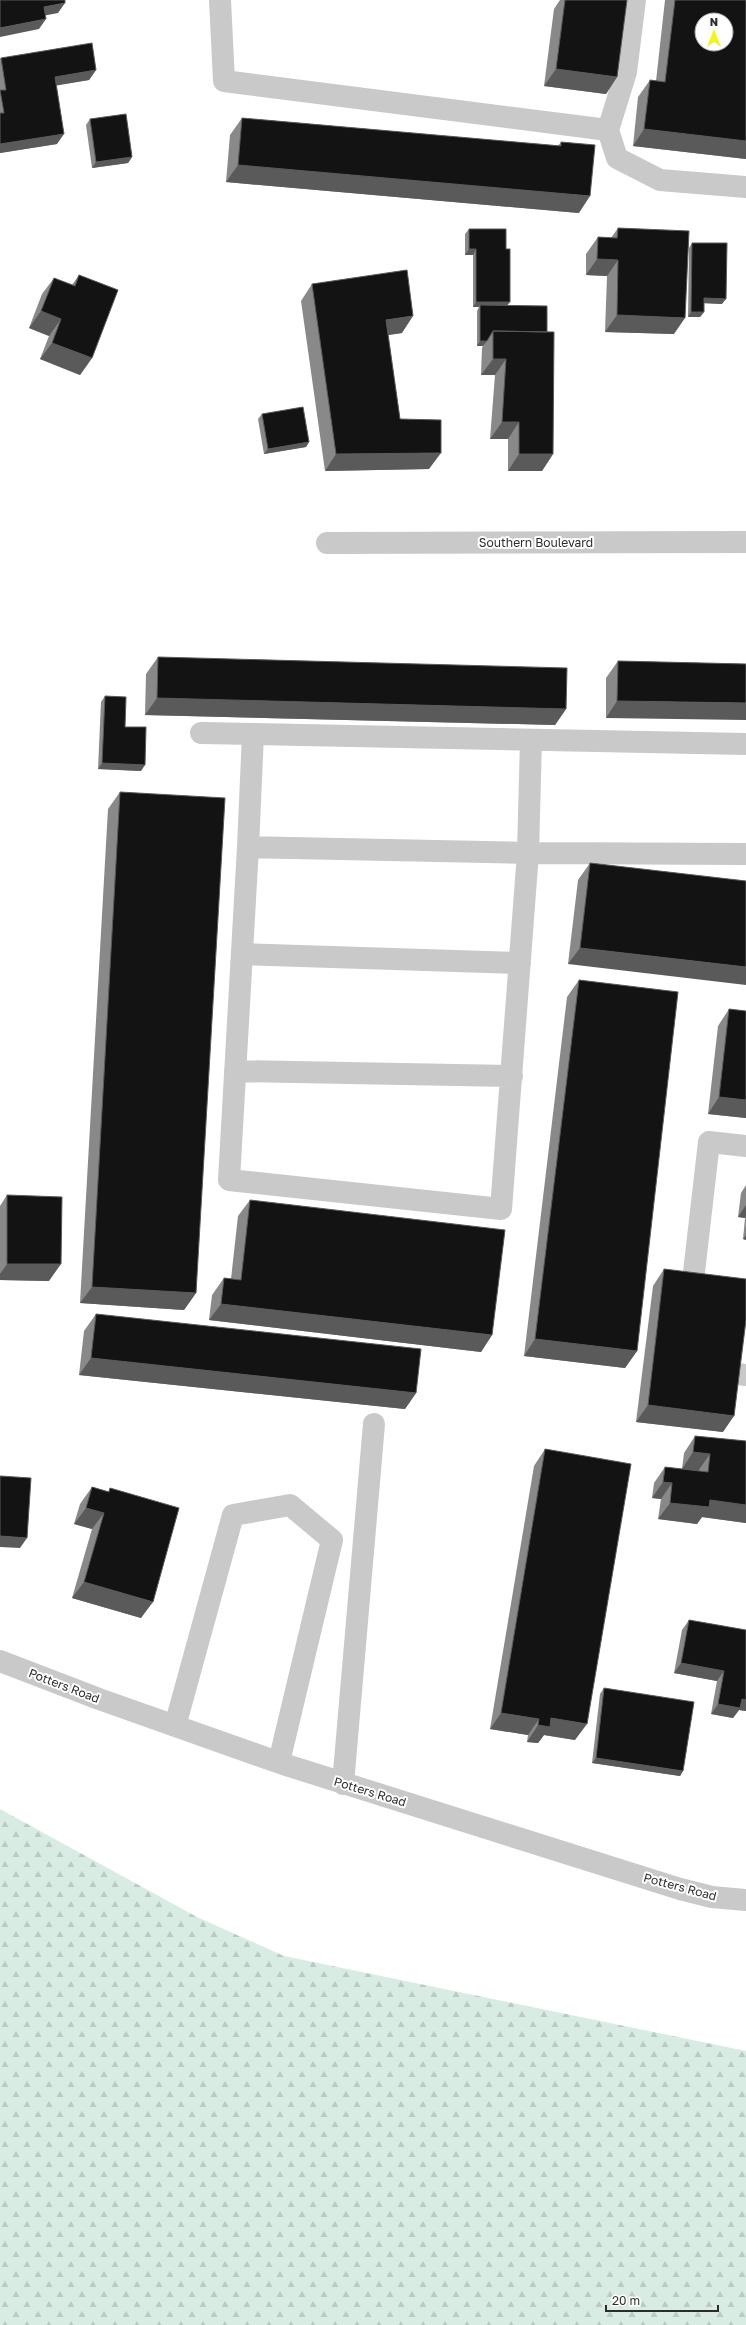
<svg xmlns="http://www.w3.org/2000/svg" width="746" height="2325" font-family="'Golos Text',sans-serif">
<defs>
<pattern id="forest-firs" width="22" height="20" patternUnits="userSpaceOnUse"><rect width="22" height="20" fill="#d8ece3"/><path d="M5 1l3.5 6h-7zM16 11l3.5 6h-7z" fill="#bacbc3"/></pattern>
</defs>
<rect width="100%" height="100%" fill="#fff"/>
<path fill="url(#forest-firs)" d="M0,1809L197,1917L284,1956L746,2051V2325H0Z"/>
<g fill="none" stroke-linecap="round" stroke-linejoin="round">
<path stroke="#c9c9c9" stroke-width="22" d="M220,0L224,81L608,130L617,158L660,180L746,187
M608,130L626,72L635,0
M327,543L746,542
M201,733L746,744
M253,734L248,847L528,853L531,740
M248,847L229,1180L501,1209L528,853L746,854
M242,954L520,963
M235,1071L512,1076
M694,1272L709,1142L746,1146
M738,1374L746,1375
M0,1661L99,1699L283,1764L680,1889L712,1897L746,1900
M175,1726L233,1515L290,1505L332,1540L279,1762
M343,1784L374,1424"/>
</g>
<path fill="#898989" d="M560,0H626L617,77L606,94L544,86L554,9Z
M665,0H746V159L633,146L638,97L650,80L656,81Z
M1,58L96,70L89,80L56,85L57,144L0,153V59Z
M242,118L558,146L561,142L579,213L226,182L230,135Z
M90,119L132,157L128,163L92,168L86,125Z
M618,228L674,334L605,332L607,276L586,275V254L598,237L611,238Z
M469,229L506,249L507,306L547,332L553,454L542,471H508V439H490L495,375H481L482,348L483,346H477V311L479,307H473V255H465V234Z
M692,243L722,304L704,303V312L700,317H688L689,248Z
M79,275L92,358L80,375L40,359L49,336L29,328L42,294L54,278L72,285Z
M312,284L402,333L388,335L400,419L429,469L325,471L301,301Z
M262,414L309,442L306,447L264,454L258,419Z
M158,657L566,709L555,725L145,715L146,674Z
M618,661L746,664L606,718V678Z
M105,696L125,727L141,771L98,769L101,702Z
M120,792L196,1293L184,1310L80,1303L108,809Z
M590,863L746,881L568,964L578,880Z
M579,980L637,1351L625,1368L524,1356L567,997Z
M729,1009L746,1118L708,1114L718,1026Z
M746,1185V1240L743,1239L745,1218L738,1217L741,1193Z
M7,1195L49,1281L0,1280V1206Z
M250,1200L492,1335L481,1352L209,1320L212,1295L224,1278L231,1279L238,1216Z
M664,1269L723,1432L636,1422L653,1286Z
M96,1314L416,1393L405,1409L79,1375L84,1331Z
M695,1436L746,1441V1523L702,1517L697,1524L658,1519L661,1499L652,1498L654,1483L665,1467L682,1469L684,1453Z
M545,1449L575,1740L544,1735L538,1743L527,1742L528,1735L490,1729L534,1466Z
M92,1487L108,1492L110,1488L141,1618L72,1598L92,1529L74,1524L80,1504Z
M689,1620L746,1630V1711L739,1710L733,1718L711,1714L717,1681L674,1673L682,1630Z
M604,1688L683,1771L680,1776L592,1763L600,1694Z"/>
<path fill="#5a5a5a" d="M65,3L58,13L37,17L44,7Z
M46,19L39,29L0,37V28Z
M556,69L617,77L606,94L544,86Z
M96,70L89,80L48,87L55,77Z
M644,129L746,141V159L633,146Z
M64,134L57,144L0,153V144Z
M132,157L128,163L92,168L96,162Z
M238,165L590,196L579,213L226,182Z
M469,249H476L473,255H465Z
M597,259L618,260L607,276L586,275Z
M704,298L726,299L722,304L700,303Z
M476,302H510L506,307L480,305L479,307H473Z
M41,311L61,319L49,336L29,328Z
M691,312H704L700,317H688Z
M617,315L685,318L674,334L605,332Z
M413,316L402,333L375,337L386,320Z
M480,341H487L483,346H477Z
M52,343L92,358L80,375L40,359Z
M493,359H506L495,375H481Z
M502,422H519L508,439H490Z
M309,442L306,447L264,454L268,449Z
M441,453L429,469L325,471L336,454Z
M519,454H553L542,471H508Z
M157,698L566,709L555,725L145,715Z
M617,701L746,703V720L606,718Z
M102,763L145,765L141,771L98,769Z
M580,948L746,967V985L568,964Z
M719,1097L746,1100V1118L708,1114Z
M746,1205V1216L745,1218L738,1217Z
M746,1235V1240L743,1239Z
M7,1264H61L49,1281L0,1280V1274Z
M92,1287L196,1293L184,1310L80,1303Z
M221,1304L492,1335L481,1352L209,1320Z
M535,1339L637,1351L625,1368L524,1356Z
M91,1358L416,1393L405,1409L79,1375Z
M648,1405L734,1416L723,1432L636,1422Z
M693,1452L710,1454L698,1471L682,1469Z
M663,1482L672,1483L661,1499L652,1498Z
M710,1500L746,1505V1523L702,1517L697,1524L658,1519L670,1503Z
M86,1508L104,1513L92,1529L74,1524Z
M0,1536L27,1538L20,1548L0,1547Z
M84,1582L153,1602L141,1618L72,1598Z
M681,1663L724,1671L717,1681L674,1673Z
M742,1699L746,1700V1711L739,1710L733,1718L711,1714L718,1704Z
M501,1713L539,1719L528,1735L490,1729Z
M551,1718L587,1724L575,1740L544,1735L538,1743L527,1742L538,1725Z
M596,1758L683,1771L680,1776L592,1763Z"/>
<path fill="#131313" stroke="#5a5a5a" fill-rule="evenodd" d="M0,0H65V3L44,7L46,19L0,28Z
M565,0H627L617,77L556,69Z
M675,0H746V141L644,129L650,80L665,82ZM702,20H726V44H702Z
M92,43L96,70L55,77L64,134L0,144V113H4L0,90H6L1,58Z
M126,114L132,157L96,162L90,119Z
M242,118L561,146V142L595,145L590,196L238,165Z
M618,228L689,231L685,318L617,315L618,260L597,259L598,237L617,238Z
M469,229H506V249H510V302H476V249H469Z
M692,243H727L726,299L704,298V312H691Z
M407,270L413,316L386,320L400,419L441,420V453L336,454L312,284Z
M79,275L118,290L92,358L52,343L61,319L41,311L54,278L75,286Z
M480,305L547,306V332L493,331L487,341H480Z
M493,331L554,332L553,454H519V422H502L506,359H493Z
M303,407L309,442L268,449L262,414Z
M158,657L567,668L566,709L157,698Z
M618,661L746,664V703L617,701Z
M105,696L126,697L125,727H146L145,765L102,763Z
M120,792L225,798L196,1293L92,1287Z
M590,863L746,881V967L580,948Z
M579,980L678,992L637,1351L535,1339Z
M729,1009L746,1011V1100L719,1097Z
M7,1195L62,1197L61,1264H7Z
M250,1200L505,1230L492,1335L221,1304L224,1278L241,1280Z
M664,1269L746,1279V1320L734,1416L648,1405Z
M96,1314L421,1349L416,1393L91,1358Z
M695,1436L746,1441V1505L710,1500L709,1507L670,1503L672,1483L663,1482L665,1467L708,1472L710,1454L693,1452Z
M545,1449L631,1464L587,1724L551,1718L550,1727L538,1725L539,1719L501,1713Z
M0,1476L31,1478L27,1538L0,1536Z
M92,1487L109,1492L110,1488L179,1508L153,1602L84,1582L104,1513L86,1508Z
M689,1620L746,1630V1700L742,1699L740,1708L718,1704L724,1671L681,1663Z
M604,1688L694,1702L683,1771L596,1758Z"/>
<g text-anchor="middle" stroke-width="4" stroke-linejoin="round" paint-order="stroke">
<g font-size="12" fill="#2c2c2c" stroke="#fff">
<text x="536" y="547">Southern Boulevard</text>
<text transform="translate(64 1686) rotate(21)" y="4">Potters Road</text>
<text transform="translate(370 1792) rotate(17)" y="4">Potters Road</text>
<text transform="translate(680 1887) rotate(15)" y="4">Potters Road</text>
</g>
</g>
<g transform="translate(714 32)"><circle r="19" fill="#ffffff" stroke="#ababab"/>
<path d="M0-3L7 15L0 10L-7 15Z" fill="#f1f51c"/>
<text y="-6" font-size="11" font-weight="bold" text-anchor="middle" fill="#2c2c2c">N</text>
</g>
<path d="M606 2305v6h112v-6" fill="none" stroke="#2c2c2c" stroke-width="2"/>
<text x="612" y="2305" font-size="12" fill="#2c2c2c" stroke="#ffffff" stroke-width="3" paint-order="stroke">20 m</text>
</svg>
